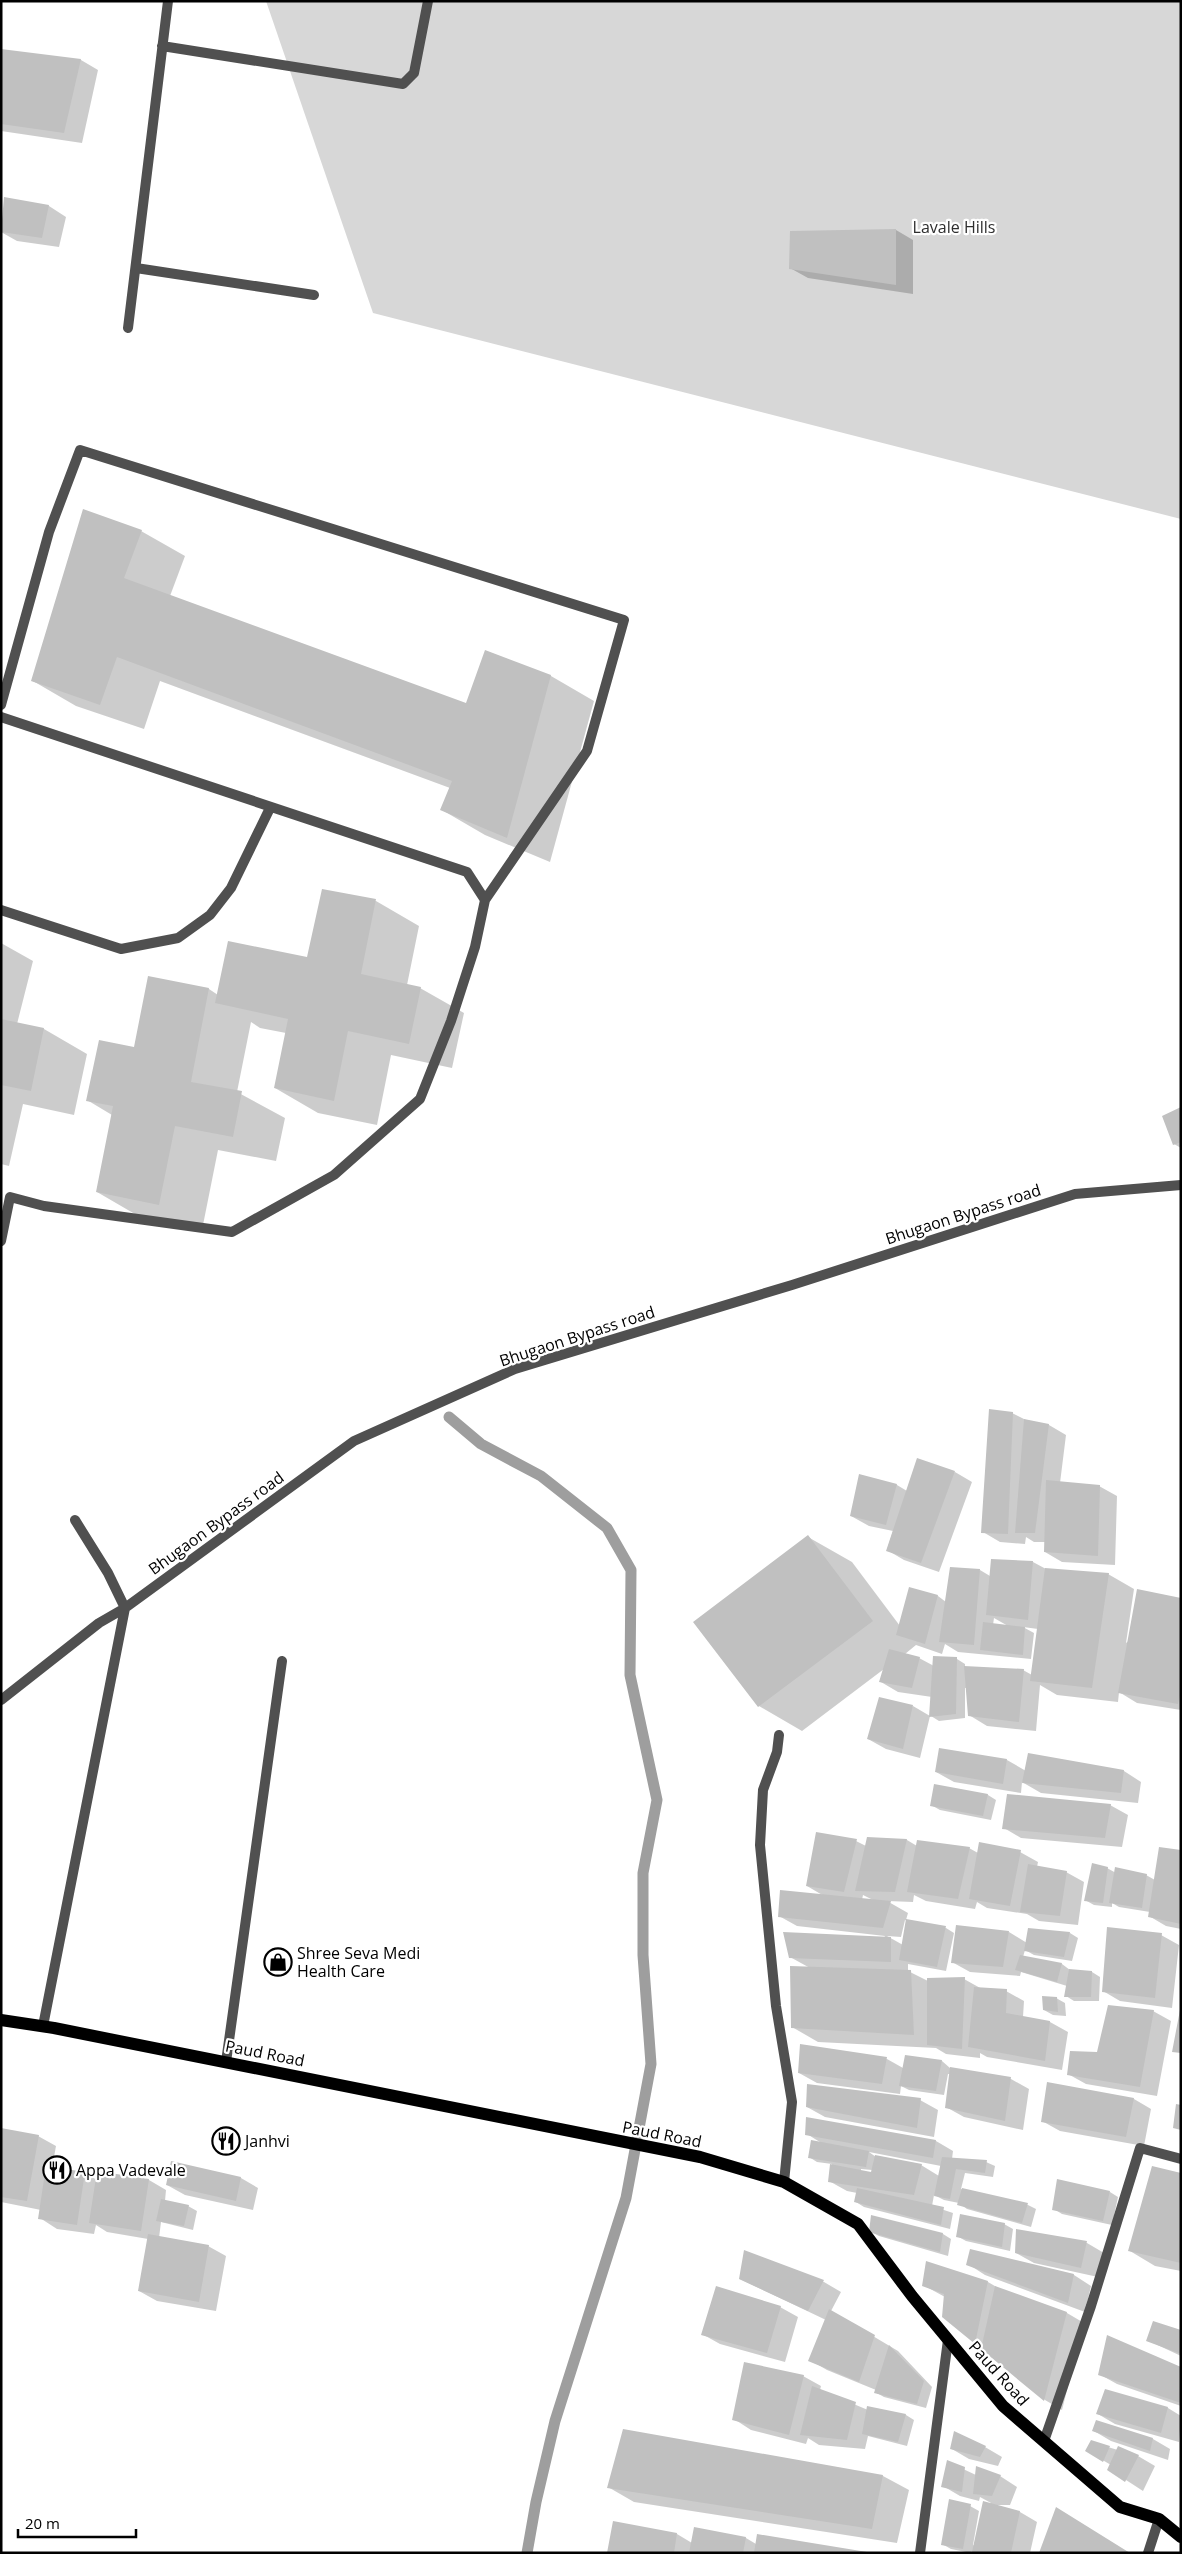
<svg xmlns="http://www.w3.org/2000/svg" width="1182" height="2554" font-family="'Open Sans',sans-serif">
<rect width="100%" height="100%" fill="#fff"/>
<path fill="#d7d7d7" d="M266,1H1181V519L373,313Z"/>
<path fill="#0003" fill-rule="evenodd" d="M1,50L81,60L98,70L82,143L1,131Z
M5,199L49,206L66,217L59,247L17,241L1,232Z
M896,230L913,240V294L808,278L790,268Z
M141,531L185,556L170,596L466,705L486,651L551,676L594,701L550,862L485,835L442,810L450,788L160,681L144,729L76,706L33,681Z
M323,890L376,901L419,926L407,985L420,988L464,1013L452,1068L391,1055L377,1125L318,1113L275,1088L286,1033L260,1028L251,1022L237,1092L285,1118L276,1161L218,1150L202,1230L140,1217L97,1192L112,1115L87,1100L135,1049L149,978L209,989L218,995L308,959Z
M1,943L33,961L17,1024L44,1029L87,1054L74,1115L23,1104L9,1166L1,1164Z
M1181,1109V1148L1174,1144Z
M1012,1413L1026,1420L1049,1425L1066,1435L1060,1483L1099,1486L1117,1496L1115,1565L1062,1562L1045,1552V1542H1034L1026,1537L1025,1544L1000,1542L983,1532Z
M955,1472L972,1482L939,1572L904,1560L887,1550L893,1531L869,1526L851,1516L860,1475L897,1485L907,1491Z
M808,1537L852,1562L900,1626L910,1589L938,1596L946,1602L980,1570L990,1576L1033,1562L1046,1569L1108,1574L1134,1589L1126,1643L1181,1599V1710L1137,1703L1119,1692L1118,1702L1057,1695L1040,1685L1036,1731L987,1726L969,1715L967,1688H965V1718L939,1721L931,1716L932,1697L898,1692L881,1682L884,1669L802,1731L759,1706ZM994,1618L1008,1626L993,1625ZM1023,1627L1038,1629L1032,1675L1023,1670L965,1667V1664L957,1659L934,1666L919,1658L905,1654L916,1645L942,1654L945,1644L958,1652L1031,1659L1034,1633Z
M913,1706L930,1716L920,1758L886,1749L868,1739Z
M1029,1755L1124,1771L1141,1782L1138,1803L1041,1793L1022,1782L1021,1793L954,1782L936,1772L1007,1760L1026,1771Z
M935,1785L988,1795L996,1800L991,1820L940,1810L931,1805Z
M1110,1805L1128,1815L1122,1847L1021,1838L1004,1828Z
M868,1838L907,1840L917,1846L969,1848L978,1853L1020,1852L1038,1862L1037,1867L1066,1872L1084,1882L1078,1925L1039,1921L1027,1914L987,1908L977,1902L975,1909L926,1901L914,1895L913,1902L887,1901L908,1913L906,1920L946,1928L954,1933L946,1971L908,1964V1971L928,1981L964,1979L982,1989L1006,1991L1024,2001L1023,2017L1050,2022L1068,2032L1062,2070L987,2057L980,2053V2058L946,2054L936,2048L818,2042L792,2027L810,1968L790,1957L884,1938L885,1936L797,1926L779,1916L824,1896L807,1886L856,1841L866,1846ZM863,1895L875,1901L862,1900ZM905,1920L907,1921L903,1945L887,1936L901,1937Z
M1181,1852V1929L1166,1926L1149,1916L1150,1912L1119,1907L1112,1903V1907L1094,1905L1085,1900L1107,1868L1116,1873L1146,1875L1155,1880Z
M1009,1932L1027,1943L1070,1933L1078,1938L1072,1961L1034,1955L1025,1950L1023,1957L1062,1964L1070,1970L1092,1972L1100,1977L1099,2001H1074L1066,1996L1067,1986L1021,1972L1020,1976L970,1972L952,1962Z
M1161,1935L1179,1945L1172,2008L1120,2001L1103,1991Z
M1056,1998L1065,2003L1066,2016L1053,2015L1044,2010Z
M1153,2011L1171,2021L1157,2096L1086,2084L1068,2074Z
M887,2059L903,2068L942,2061L950,2068L1011,2079L1029,2089L1023,2130L964,2117L946,2107L951,2074H948L944,2095L909,2090L901,2086L900,2094L817,2083L799,2073Z
M1134,2099L1151,2109L1144,2146L1060,2131L1042,2121Z
M920,2100L938,2110L934,2137L825,2117L807,2107Z
M1,2129L38,2136L56,2146L52,2168L85,2173L97,2180L98,2172L149,2180L166,2190L165,2201L188,2206L197,2211L193,2230L161,2222L159,2238L208,2246L226,2256L216,2311L157,2301L139,2291L148,2239L107,2232L96,2225L94,2234L57,2229L40,2218L41,2210L1,2202Z
M807,2134L936,2141L953,2151L952,2159L986,2162L995,2166L993,2177L965,2173L961,2189L1028,2205L1036,2209L1031,2227L967,2209L959,2203L944,2200L934,2195L932,2206L953,2213L950,2229L864,2207L856,2202L857,2193L847,2191L829,2181L832,2164L817,2162L809,2157L823,2144ZM869,2152L941,2166L939,2176L921,2165L876,2157ZM861,2169L872,2170V2173L861,2171Z
M1181,2174V2271L1155,2266L1130,2251Z
M241,2178L258,2188L253,2210L185,2195L167,2185Z
M1110,2192L1118,2197L1112,2225L1062,2214L1054,2209Z
M1004,2224L1013,2229L1010,2251L966,2241L957,2236Z
M1017,2230L1087,2243L1104,2253L1098,2277L1034,2263L1016,2253Z
M871,2232L943,2234L951,2239L948,2256L879,2236Z
M971,2250L1074,2275L1091,2286L1085,2312L985,2275L968,2264Z
M745,2251L824,2282L841,2292L831,2311L898,2351L932,2387L926,2408L884,2397L875,2392L876,2390L827,2370L810,2360L826,2320L740,2279Z
M988,2282L1000,2289L1067,2313L1084,2323L1062,2410L1045,2400L943,2316L945,2297L923,2285Z
M780,2307L798,2317L785,2362L720,2344L702,2334Z
M1181,2331V2356L1147,2340Z
M1181,2369V2406L1117,2384L1099,2374Z
M803,2376L821,2386L820,2390L868,2410L906,2415L914,2420L907,2446L868,2436L865,2449L819,2445L808,2438L806,2444L751,2430L734,2419Z
M1105,2391L1168,2408L1181,2416L1179,2442L1115,2424L1098,2414Z
M1097,2421L1153,2439L1170,2449L1168,2460L1111,2441L1094,2431Z
M624,2431L883,2476L909,2490L897,2543L634,2502L608,2487Z
M1091,2442L1138,2456L1155,2466L1143,2491L1109,2469L1111,2465L1087,2451Z
M985,2447L1002,2457L998,2466L969,2459L952,2449Z
M948,2462L976,2475L1000,2476L1017,2487L1010,2505H994L1020,2512L1037,2522L1030,2553H976L972,2551L971,2553L951,2549L942,2544L970,2506L979,2511L973,2545L975,2546L991,2503L980,2497L979,2501L960,2496L943,2486Z
M695,2528L746,2538L756,2544L866,2553H609L677,2534L692,2543Z"/>
<g fill="none" stroke-linecap="round" stroke-linejoin="round">
<path stroke="#9e9e9e" stroke-width="11" d="M449,1417L481,1444L541,1476L607,1528L631,1570L630,1675L657,1800L643,1873V1955L651,2064L626,2198L555,2421L536,2502L527,2553"/>
</g>
<path fill="#c0c0c0" d="M1,49L81,59L64,133L1,124Z
M4,197L49,205L42,238L1,232Z
M896,229V285L789,269L790,231Z
M83,509L142,530L124,578L466,703L485,650L551,675L507,838L440,810L452,781L117,657L100,705L31,681Z
M322,889L376,899L361,974L421,987L409,1044L348,1031L334,1101L274,1088L288,1019L215,1003L228,941L307,957Z
M148,976L209,988L191,1082L242,1091L233,1137L175,1126L159,1205L96,1192L113,1106L86,1101L99,1040L134,1047Z
M1,1019L44,1028L31,1091L1,1085Z
M1181,1107V1142L1173,1145L1162,1116Z
M989,1409L1013,1412L1008,1534L981,1533Z
M1024,1419L1049,1424L1035,1533H1015Z
M917,1458L955,1471L921,1563L886,1551Z
M859,1474L897,1484L886,1525L850,1516Z
M1046,1480L1100,1485L1098,1556L1044,1552Z
M808,1535L873,1621L758,1707L693,1622Z
M991,1559L1033,1561L1028,1620L986,1615Z
M950,1567L980,1569L974,1645L939,1642Z
M1045,1568L1109,1573L1092,1688L1030,1681Z
M909,1587L938,1595L925,1644L896,1635Z
M1137,1589L1181,1598V1692L1178,1704L1118,1693Z
M983,1622L1025,1627L1023,1655L980,1650Z
M889,1649L920,1657L912,1688L879,1682Z
M933,1656L957,1657L956,1714L929,1717Z
M964,1666L1024,1669L1019,1722L968,1716Z
M879,1697L913,1705L903,1749L867,1739Z
M939,1748L1007,1759L1003,1784L935,1772Z
M1028,1753L1124,1770L1121,1793L1022,1783Z
M934,1784L988,1794L983,1816L930,1806Z
M1007,1794L1111,1804L1105,1838L1002,1829Z
M816,1832L857,1839L844,1892L806,1886Z
M867,1837L907,1839L895,1892L855,1891Z
M917,1840L970,1847L958,1899L907,1892Z
M979,1842L1021,1850L1010,1906L969,1899Z
M1159,1847L1181,1850V1924L1148,1917Z
M1092,1863L1108,1867L1103,1903L1084,1901Z
M1028,1864L1067,1871L1060,1916L1020,1912Z
M1115,1867L1147,1874L1142,1908L1109,1903Z
M780,1890L891,1901L883,1928L778,1917Z
M906,1919L946,1926L937,1967L899,1960Z
M956,1925L1009,1931L1003,1967L951,1963Z
M1107,1927L1162,1933L1155,1998L1102,1992Z
M1028,1928L1070,1932L1064,1957L1024,1951Z
M783,1932L891,1937V1962L789,1958Z
M1020,1955L1062,1963L1057,1982L1015,1970Z
M790,1966L911,1970L914,2035L791,2028Z
M1069,1969L1092,1971L1091,1997H1064Z
M965,1977L962,2049L927,2045V1978Z
M974,1987L1007,1989L1006,2013L1050,2021L1045,2061L968,2047Z
M1042,1996L1057,1997L1058,2012L1043,2010Z
M1108,2005L1154,2010L1140,2087L1067,2075L1070,2051L1097,2052Z
M1180,2010H1181V2053L1172,2052Z
M800,2044L887,2057L882,2084L798,2073Z
M905,2055L942,2060L936,2091L899,2086Z
M950,2067L1011,2077L1005,2121L945,2108Z
M1047,2082L1134,2098L1126,2137L1041,2122Z
M807,2084L921,2098L917,2128L806,2107Z
M1176,2104L1181,2105V2130L1173,2128Z
M806,2117L936,2140L933,2158L805,2135Z
M1,2128L39,2135L27,2201L1,2197Z
M811,2140L869,2151L866,2167L808,2158Z
M875,2155L922,2164L914,2195L828,2182L830,2164L871,2172Z
M942,2157L987,2160L985,2173L956,2169L950,2199L934,2196Z
M171,2161L241,2177L236,2201L166,2185Z
M46,2166L85,2172L77,2225L38,2219Z
M1152,2166L1181,2173V2263L1128,2251Z
M97,2171L149,2179L141,2231L89,2223Z
M1057,2179L1110,2191L1103,2221L1052,2210Z
M857,2188L944,2207L941,2225L854,2202Z
M962,2188L1028,2203L1022,2223L957,2205Z
M161,2199L189,2205L184,2226L156,2221Z
M960,2214L1005,2223L1002,2247L956,2237Z
M871,2215L943,2233L940,2252L869,2232Z
M1016,2229L1087,2241L1081,2268L1015,2253Z
M148,2234L209,2245L199,2302L138,2291Z
M970,2249L1074,2274L1068,2303L966,2265Z
M744,2250L824,2280L808,2311L739,2279Z
M926,2261L988,2281L975,2344L942,2317L944,2294L922,2286Z
M716,2286L781,2306L767,2353L701,2335Z
M995,2286L1067,2312L1044,2401L981,2349Z
M829,2309L875,2335L859,2382L808,2361Z
M1153,2321L1181,2330V2354L1146,2341Z
M1107,2335L1181,2367V2403L1098,2375Z
M889,2345L924,2381L917,2404L874,2393Z
M744,2362L804,2375L789,2435L732,2420Z
M812,2386L856,2402L847,2440L800,2435Z
M1105,2389L1168,2407L1161,2433L1096,2414Z
M867,2406L906,2414L898,2442L862,2434Z
M1096,2420L1153,2438L1150,2451L1092,2431Z
M623,2429L883,2475L872,2529L607,2488Z
M954,2431L986,2446L980,2457L950,2449Z
M1091,2440L1110,2446L1103,2462L1085,2451Z
M1118,2446L1139,2455L1125,2482L1107,2470Z
M947,2460L965,2467L962,2492L941,2487Z
M976,2466L1001,2475L992,2496L973,2494Z
M949,2499L971,2504L963,2549L941,2545Z
M983,2501L1020,2511L1011,2553L972,2552Z
M1056,2507L1130,2553H1039Z
M613,2521L677,2533L674,2553H607Z
M694,2527L746,2537L743,2553H689Z
M757,2534L867,2552V2553H754Z"/>
<g fill="none" stroke-linecap="round" stroke-linejoin="round">
<path stroke="#505050" stroke-width="10" d="M162,46L403,84L414,73L428,1
M136,268L314,295
M128,328L168,1"/>
<path stroke="#505050" stroke-width="10" d="M1,705L49,532L80,450L624,620L587,751L485,900
M1,717L467,872L485,900L475,947L451,1021L420,1099L334,1175L232,1232L44,1206L10,1197L1,1241
M1,910L121,949L178,938L210,915L231,888L270,808
M1,1700L99,1623L125,1608L354,1441L515,1369L792,1285L1075,1194L1181,1185
M779,1735L777,1752L763,1790L760,1845L776,2006L792,2102L784,2182
M43,2026L125,1608L108,1573L75,1520
M226,2062L282,1661
M1044,2441L1091,2306L1140,2148L1181,2159
M920,2553L948,2340
M1148,2553L1159,2519"/>
<path stroke="#000" stroke-width="12" d="M1,2020L54,2028L700,2157L784,2182L858,2224L912,2296L1003,2406L1120,2507L1159,2519L1181,2537"/>
</g>
<defs>
<g id="shop-ring" transform="scale(1.4375)"><circle r="9.5" fill="#fff" stroke="#000" stroke-width="1.5"/><path d="M-5-2.5h2.3a2.7 3.5 0 0 1 5.4 0H5L5.5 6h-11ZM-1.5-2.5h3a1.5 2.3 0 0 0-3 0Z" fill="#000"/></g>
<g id="restaurant-ring" transform="scale(1.4375)"><circle r="9.5" fill="#fff" stroke="#000" stroke-width="1.5"/><path d="M-5-6h1v4h1v-4h1v4h1v-4h1v5L-1.5 .5V6h-2V.5L-5-1ZM5-6V6H3V1.5H1.5Q1.5-4 5-6Z" fill="#000"/></g>
</defs>
<g fill-rule="evenodd">
<use href="#shop-ring" x="278" y="1962"/>
<use href="#restaurant-ring" x="226" y="2141"/>
<use href="#restaurant-ring" x="57" y="2170"/>
</g>
<g text-anchor="middle" stroke-width="4.5" stroke-linejoin="round" paint-order="stroke">
<g font-size="16" fill="#2e2e2e" stroke="#fff">
<text x="954" y="233">Lavale Hills</text>
</g>
<g font-size="16" fill="#000" stroke="#fff">
<text transform="translate(963 1214) rotate(-18)" y="6">Bhugaon Bypass road</text>
<text transform="translate(577 1336) rotate(-18)" y="6">Bhugaon Bypass road</text>
<text transform="translate(216 1523) rotate(-36)" y="6">Bhugaon Bypass road</text>
<text transform="translate(265 2053) rotate(11)" y="6">Paud Road</text>
<text transform="translate(662 2134) rotate(11)" y="6">Paud Road</text>
<text transform="translate(999 2373) rotate(48)" y="6">Paud Road</text>
</g>
<g font-size="16" fill="#000" stroke="#fff" text-anchor="start">
<text x="297" y="1959">Shree Seva Medi<tspan x="297" dy="18">Health Care</tspan></text>
<text x="245" y="2147">Janhvi</text>
<text x="76" y="2176">Appa Vadevale</text>
</g>
</g>
<rect width="1182" height="2554" fill="none" stroke="#000000" stroke-width="5"/>
<path d="M18 2529v8h118v-8" fill="none" stroke="#000000" stroke-width="2.5"/>
<text x="25" y="2529" font-size="15" fill="#000000" stroke="#ffffff" stroke-width="4" paint-order="stroke">20 m</text>
</svg>
